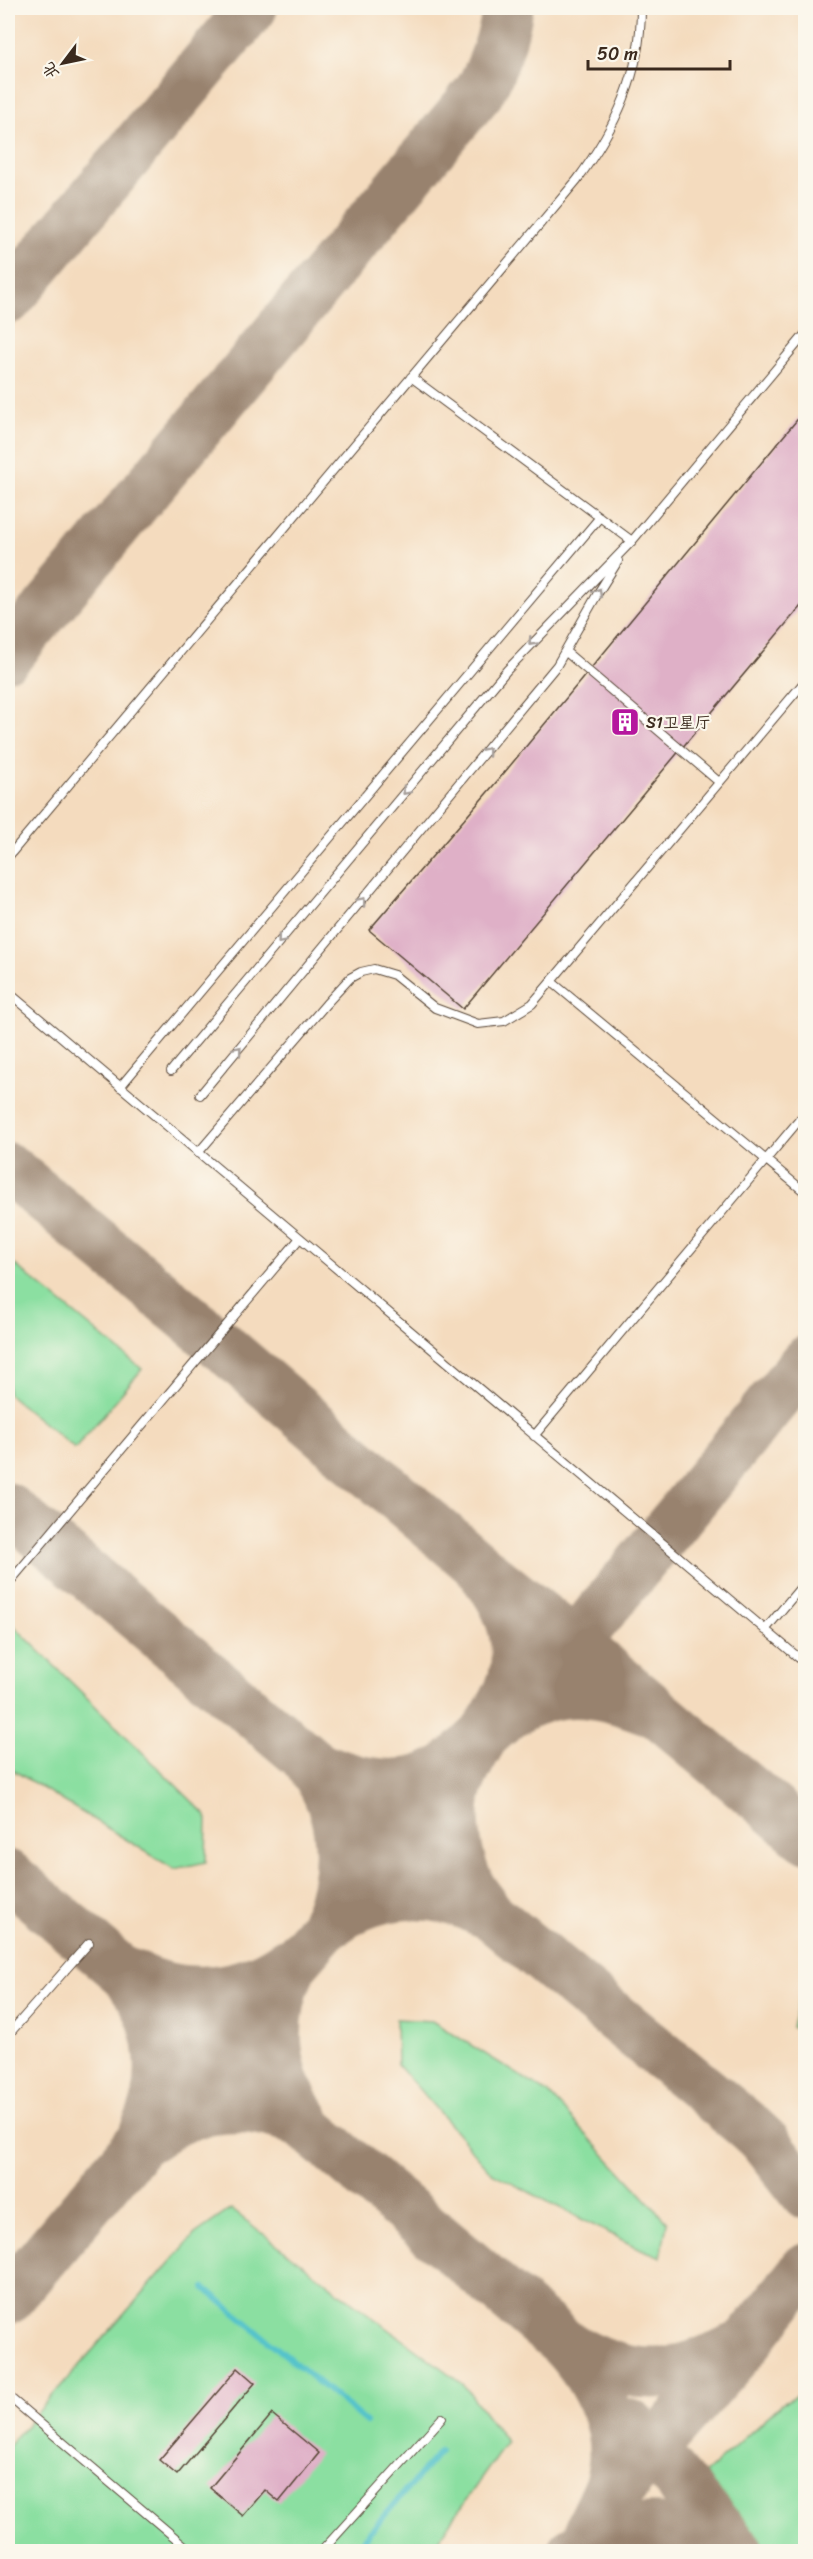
<svg xmlns="http://www.w3.org/2000/svg" width="813" height="2559" font-family="Sriracha,'LXGW WenKai TC',sans-serif">
<rect width="100%" height="100%" fill="#fbf7ec"/>
<filter id="ink" filterUnits="userSpaceOnUse"><feTurbulence type="fractalNoise" baseFrequency=".0167" numOctaves="2"/><feDisplacementMap in="SourceGraphic" scale="12" xChannelSelector="R" yChannelSelector="G"/><feConvolveMatrix kernelMatrix="1 2 1 2 8 2 1 2 1" color-interpolation-filters="sRGB"/></filter>
<filter id="wash" filterUnits="userSpaceOnUse"><feTurbulence type="fractalNoise" baseFrequency=".008" numOctaves="4" result="noise"/><feDisplacementMap in="SourceGraphic" scale="24" xChannelSelector="R" yChannelSelector="G"/><feGaussianBlur stdDeviation="1.35" result="paint"/><feColorMatrix in="noise" values="0 0 0 0 0 0 0 0 0 0 0 0 0 0 0 0 0 1.4 0 .05"/><feComposite in="paint" operator="in"/></filter>
<g filter="url(#wash)">
<rect width="100%" height="100%" fill="#f4dbbe"/>
<path fill="#8bdfa1" stroke="#638460" stroke-width="1.5" d="M8,1259L142,1369L75,1449L8,1394Z
M8,1620L207,1816L206,1862L174,1869L8,1767Z
M805,1991V2036L792,2027L801,1993Z
M396,2019L432,2021L548,2093L667,2222L661,2257L634,2246L492,2173L397,2064Z
M231,2209L344,2296L463,2384L507,2442L430,2551L8,2552V2446L195,2234Z
M805,2392V2551H637L688,2489L784,2402Z"/>
<g fill="none" stroke-linecap="round" stroke-linejoin="round">
<path stroke="#55c3cb" stroke-width="6" d="M8,1724L10,1726
M8,2062L11,2065L8,2079
M205,2288L366,2422
M353,2552L440,2451"/>
<path stroke="#98826e" stroke-width="51" d="M8,299L252,8
M8,655L479,92C495,64 503,39 508,8
M8,1168L210,1336L495,1580L575,1643L806,1837
M8,1508L402,1838L495,1919L749,2127L766,2143L806,2194
M313,1768C346,1813 347,1871 327,1921
M327,1770C362,1785 406,1792 442,1771C456,1763 468,1750 480,1739C498,1723 513,1708 536,1700C574,1685 611,1695 647,1709
M8,1875L563,2343C598,2380 626,2433 609,2486C604,2499 597,2512 591,2525
M480,1901C466,1885 459,1861 456,1841C453,1821 453,1797 461,1778C472,1751 490,1728 504,1702C527,1661 516,1613 487,1578
M335,1920C378,1889 434,1887 481,1911
M290,1970C269,2020 271,2075 305,2119
M133,1975C182,2001 242,1995 287,1963
M133,1984C164,2024 169,2086 145,2131
M151,2136C191,2104 253,2099 298,2122
M8,2299L216,2052L402,1838L482,1737L575,1643L806,1361
M566,2345C603,2369 649,2382 693,2366C709,2361 724,2353 740,2347
M630,2424L739,2552
M605,2507L652,2450L745,2345L806,2268
M572,2552C625,2522 679,2520 732,2552"/>
</g>
<g id="blocks">
<path fill="#dfb0c7" d="M806,409V600L463,1009L369,930L499,779Z
M238,2368L255,2383L177,2475L159,2460Z
M272,2414L319,2453L279,2502L265,2490L243,2516L210,2488Z"/>
</g>
</g>
<g filter="url(#ink)">
<use href="#blocks" fill-opacity="0" stroke="#574536" stroke-width="1.5"/>
<g fill="none" stroke-linecap="round" stroke-linejoin="round">
<g stroke="#574536" stroke-width="10">
<path id="service" d="M411,377L632,541
M566,652L719,782
M8,857L577,180C616,127 641,75 641,8
M552,982L806,1193
M8,992L806,1664
M171,1071L507,670L632,541L806,333
M120,1087L600,517
M200,1095L557,665L598,593L618,561
M198,1153L326,1004L350,978L361,972L374,969L394,975L435,1008L478,1024L504,1021L532,1004L806,680
M534,1436L806,1112
M8,1584L300,1238
M765,1630L806,1581
M8,2035L89,1943
M8,2396L192,2552
M321,2552L442,2418"/>
</g>
<use href="#service" stroke="#fff" stroke-width="8"/>
</g>
<defs><path id="oneway-chevron" d="M-2-3.5L2.5 0L-2 3.5" fill="none" stroke-width="1.6" stroke-linecap="round" stroke-linejoin="round" transform="scale(1.5)"/></defs>
<g stroke="#a79f9a">
<use href="#oneway-chevron" transform="translate(598 592) rotate(-59)"/>
<use href="#oneway-chevron" transform="translate(532 642) rotate(134)"/>
<use href="#oneway-chevron" transform="translate(487 751) rotate(-50)"/>
<use href="#oneway-chevron" transform="translate(406 791) rotate(130)"/>
<use href="#oneway-chevron" transform="translate(362 901) rotate(-50)"/>
<use href="#oneway-chevron" transform="translate(281 940) rotate(130)"/>
<use href="#oneway-chevron" transform="translate(238 1050) rotate(-50)"/>
</g>
</g>
<defs>
<g id="building-square" transform="scale(1.5)"><rect x="-9" y="-9" width="18" height="18" rx="4" fill="#b5179e" stroke="#fbf7ec"/><path d="M-4-6H4V6H1V3H-1V6H-4ZM-2.5-4.3h1.7v1.8h-1.7ZM.8-4.3h1.7v1.8H.8ZM-2.5-1h1.7V.8h-1.7ZM.8-1h1.7V.8H.8Z" fill="#fff"/></g>
</defs>
<g fill-rule="evenodd">
<use href="#building-square" x="625" y="722"/>
</g>
<g text-anchor="middle" stroke-width="4.5" stroke-linejoin="round" paint-order="stroke">
<g font-size="16" fill="#3b2a1e" stroke="#fbf7ec" text-anchor="start">
<text x="646" y="728">S1卫星厅</text>
</g>
</g>
<rect width="813" height="2559" fill="none" stroke="#fbf7ec" stroke-width="30"/>
<g transform="translate(63 63) rotate(238)" stroke="#fbf7ec" stroke-width="4.5" paint-order="stroke">
<path d="M0-4.5L10 22L0 15L-10 22Z" fill="#3b2a1e"/>
<text y="-9" font-size="16" font-weight="bold" text-anchor="middle" fill="#3b2a1e">北</text>
</g>
<path d="M588 60v9h142v-9" fill="none" stroke="#3b2a1e" stroke-width="3"/>
<text x="597" y="60" font-size="18" fill="#3b2a1e" stroke="#fbf7ec" stroke-width="4.5" paint-order="stroke">50 m</text>
</svg>
